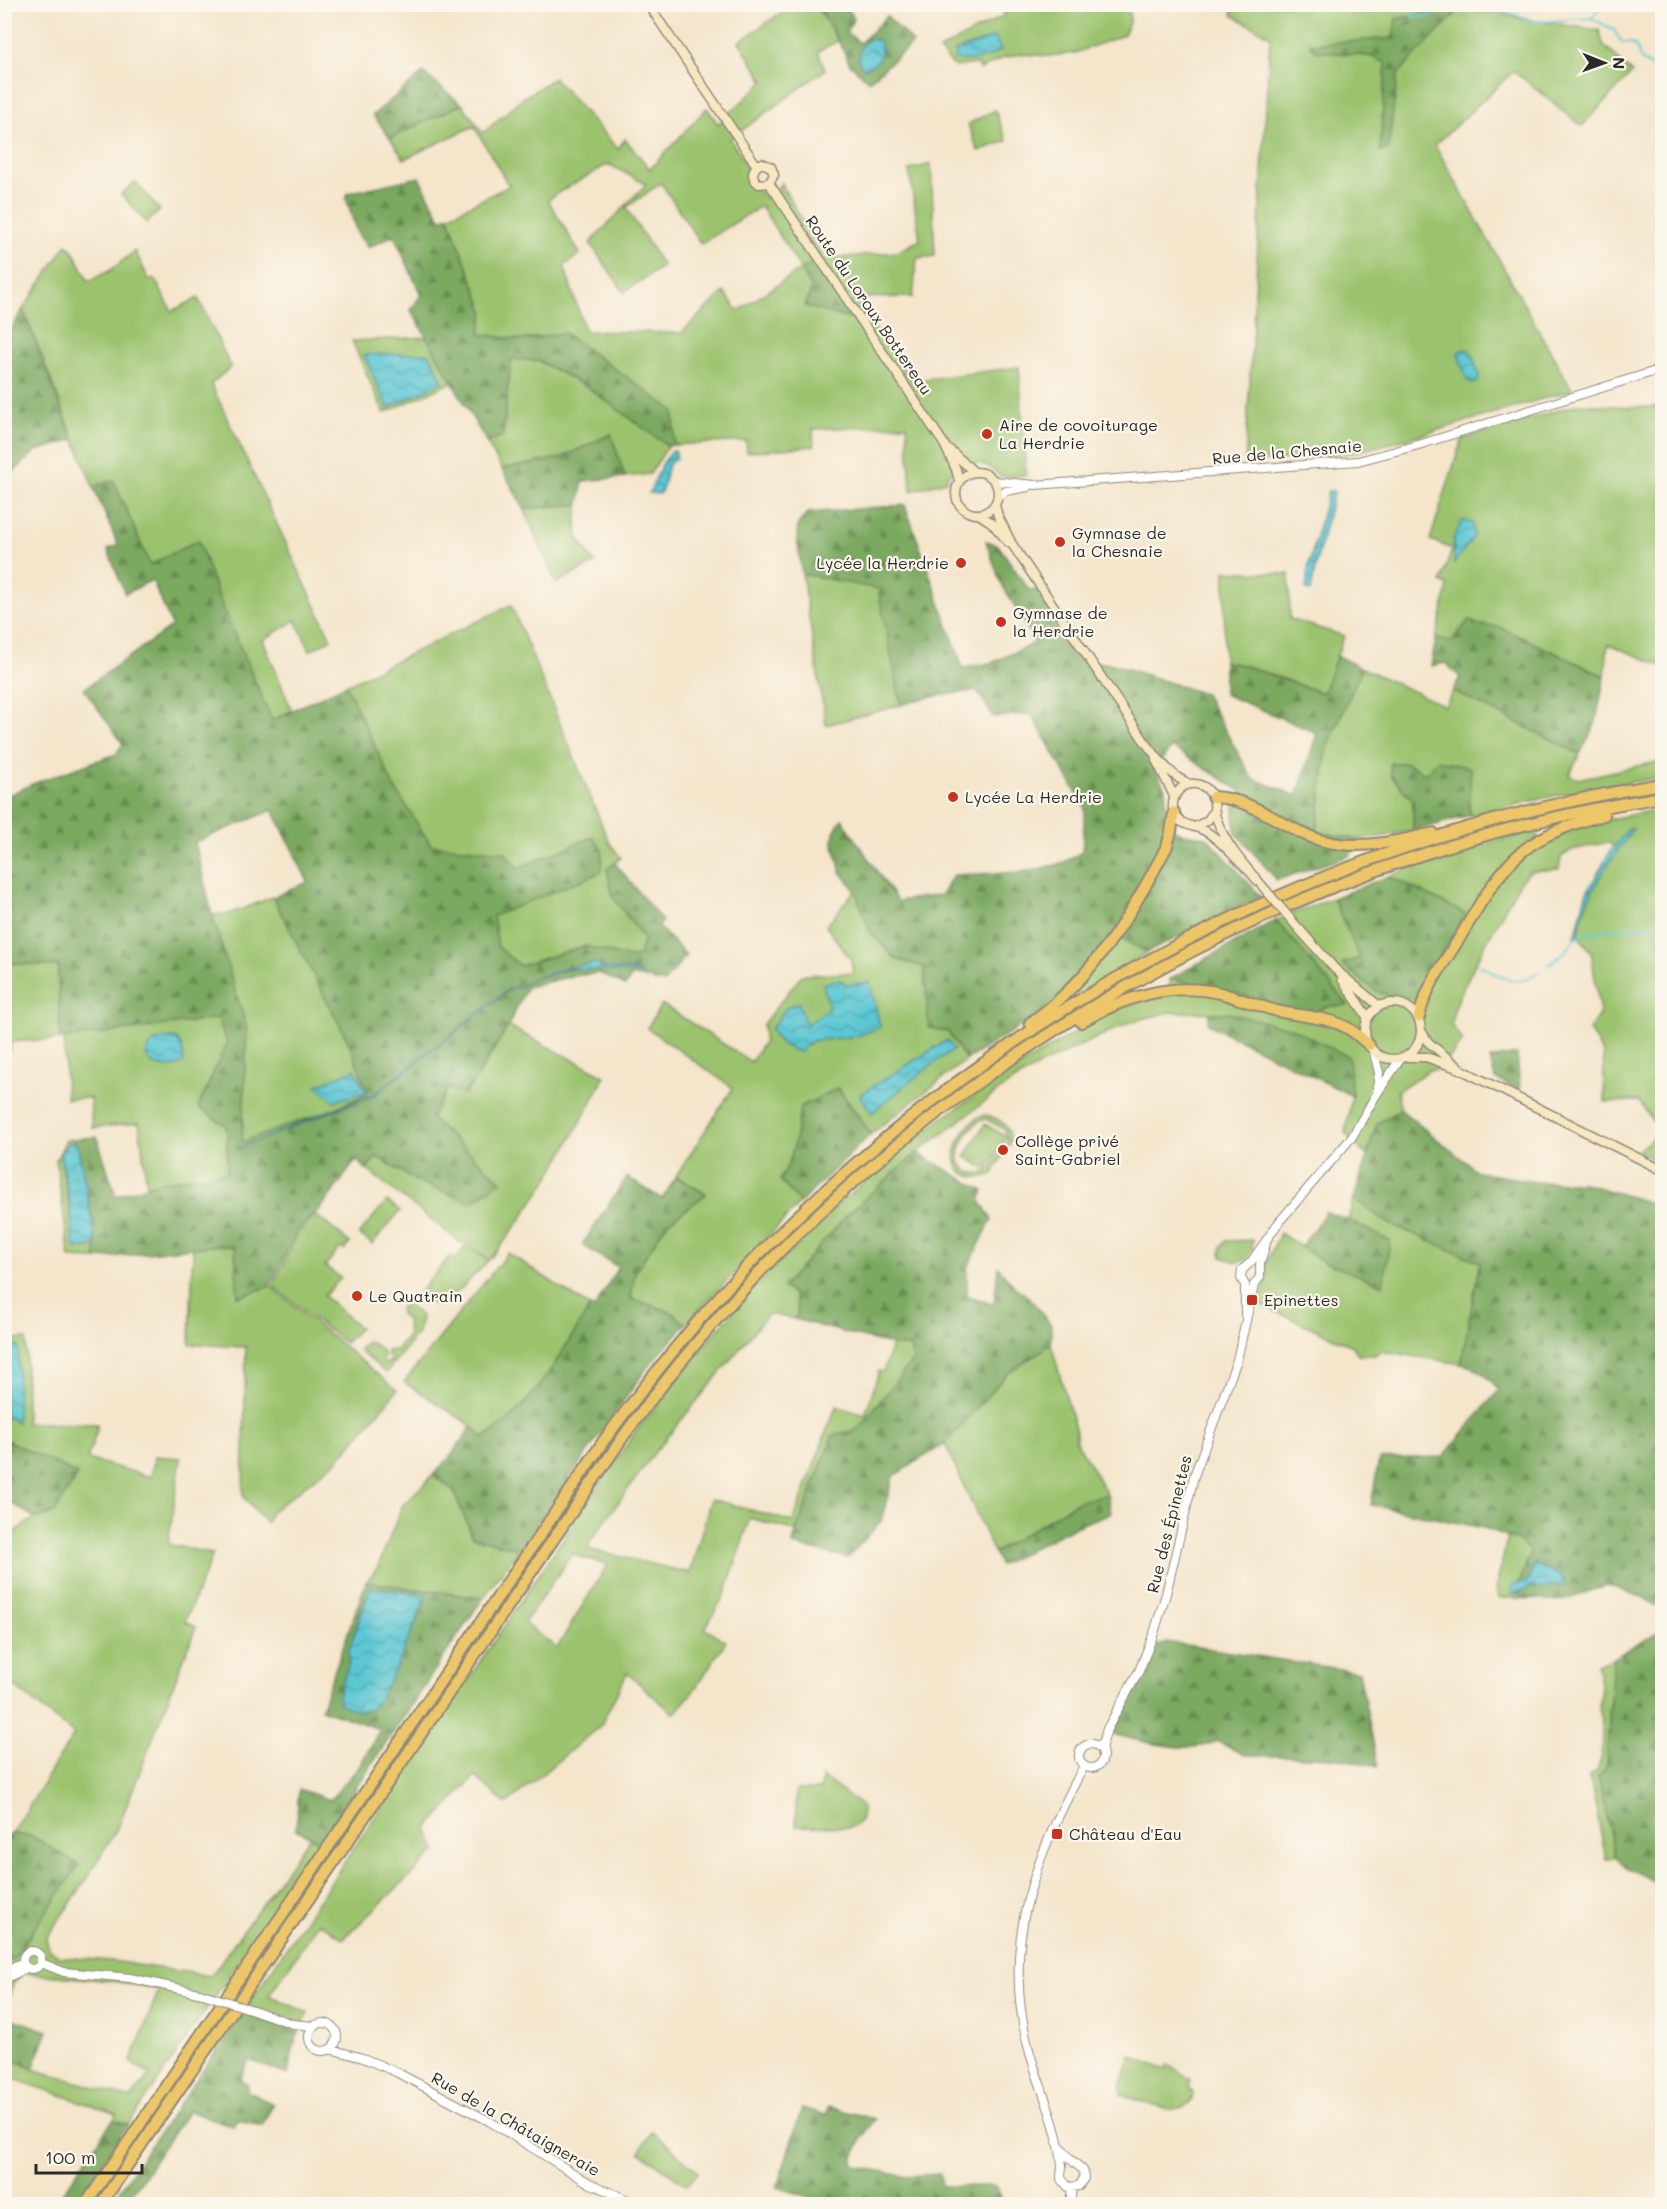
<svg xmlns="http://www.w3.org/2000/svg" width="1667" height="2209" font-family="Mali,sans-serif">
<defs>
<pattern id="forest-firs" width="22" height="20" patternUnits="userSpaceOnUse" patternTransform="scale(1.5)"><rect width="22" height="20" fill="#7ca961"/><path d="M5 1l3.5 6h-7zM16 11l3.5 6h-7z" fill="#668a50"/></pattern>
<pattern id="water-waves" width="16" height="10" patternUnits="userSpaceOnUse" patternTransform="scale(1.5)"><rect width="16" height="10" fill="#5bc7d4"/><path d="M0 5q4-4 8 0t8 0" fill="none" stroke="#4ba2ac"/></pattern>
</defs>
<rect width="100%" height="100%" fill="#fbf7ec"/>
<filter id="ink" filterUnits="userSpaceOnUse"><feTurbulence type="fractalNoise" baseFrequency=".0167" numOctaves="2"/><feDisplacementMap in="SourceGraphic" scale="12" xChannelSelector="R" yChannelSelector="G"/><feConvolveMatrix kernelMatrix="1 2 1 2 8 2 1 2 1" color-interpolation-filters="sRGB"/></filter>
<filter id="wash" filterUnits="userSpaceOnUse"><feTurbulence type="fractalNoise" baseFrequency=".008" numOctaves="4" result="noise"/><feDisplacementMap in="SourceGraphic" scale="24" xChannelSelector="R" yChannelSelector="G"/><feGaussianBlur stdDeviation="1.35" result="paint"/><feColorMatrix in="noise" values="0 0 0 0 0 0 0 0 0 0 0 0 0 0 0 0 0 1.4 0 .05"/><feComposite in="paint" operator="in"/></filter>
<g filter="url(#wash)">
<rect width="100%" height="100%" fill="#f4e5cb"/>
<path fill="#9bc36e" stroke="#63774c" stroke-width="1.5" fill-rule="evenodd" d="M1122,4L1124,8L1129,5L1130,20L1124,35L1075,53L1048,56L1021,54L1003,58L979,70L977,64L955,67L939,50L1005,15L998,5Z
M792,5H816L838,41L818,51L825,70L730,139C734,146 740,152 743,159C754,180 742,184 769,197L782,183L785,191L825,259L897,252L920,240L909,170L931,164L935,256L917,258L913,297L853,298L912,381L1019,367L1026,475L1001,477C979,456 972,462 948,475L946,481L911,491L907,425L813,429L814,446L747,452L746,441L674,445V411L564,333L522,340L480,334L484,311L448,216L509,186L474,126L404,159L390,138L462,104L483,133L523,98L554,78L618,149L625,139L650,169L707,108L718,124L764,81L739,42ZM608,164L646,184L590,243L624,292L663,266L626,208L661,183L701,244L761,206L801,269L738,311L724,292L681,333L585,331L564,266L580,254L548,200L558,193ZM812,288L849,318L805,306Z
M1234,5H1445L1446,9L1396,19L1394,38L1316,51L1370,56L1386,62L1381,151L1388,150L1397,74L1459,10L1492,11L1523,19L1599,30L1603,44L1632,73L1582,126L1514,71L1435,145L1572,390L1418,436L1352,453L1245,463L1270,36L1232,15Z
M995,110L1007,141L978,151L968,124Z
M135,182L160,210L147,223L121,194Z
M67,244L73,251L89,281L111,270L135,251L149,280L154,278L172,311L198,298L231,367L211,384L331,639L310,651L296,620L263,640L292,711L272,721L222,606L198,540L150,566L114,481L93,486L23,309Z
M428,337L453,382L384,413L352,341Z
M511,359L539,361L587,387L668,446L650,474L625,477L611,434L561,458L502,469L487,443L503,435Z
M1579,404L1630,407H1662V666L1608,644L1605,676L1499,627L1478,625L1469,620L1451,642L1436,639L1448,586L1441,582L1452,549L1430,540L1462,439Z
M579,504C573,536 577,537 595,563L556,583L524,509Z
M1225,571L1289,574L1290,619L1344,636L1323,693L1243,665L1224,662Z
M802,574L878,588L901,705L826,725Z
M511,605L609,842L621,858L607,869L613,897L644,939L639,955L631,958L585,946L520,966L498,947L493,916L521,904L593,837L518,868L504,852L431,846L394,787L346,685Z
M1362,668L1445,706L1453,691L1580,754L1569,775L1578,779L1662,761V777L1558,795L1471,815L1469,807L1470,768L1425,774L1407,763H1391V776L1413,801V831L1360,840L1317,832L1327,748Z
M1662,809V1164L1637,1151L1660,1132L1639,1101L1605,1102L1603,1053L1589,1030L1600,1013L1591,951L1579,937C1581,907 1595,878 1613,855C1619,846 1627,838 1632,828H1629L1614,848L1608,842L1572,850L1561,857L1559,869L1531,871L1522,879C1510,900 1447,1007 1452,1025C1454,1030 1460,1036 1463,1040L1441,1069L1429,1070L1397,1091L1401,1110L1377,1123L1367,1155L1345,1133L1352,1096L1228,1013L1171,1012L1130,1022L1042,1064L1004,1087L917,1153L848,1214L783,1287L794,1294L798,1313L794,1319L768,1314L655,1452L591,1540L588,1549L690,1573L711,1499L793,1522L836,1406L865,1415L879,1371L883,1372L892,1345L912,1347L913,1360L857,1430L833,1435L796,1531L750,1518L726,1592L705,1629L726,1641L692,1693L674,1714L627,1673L601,1725L506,1804L475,1776L427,1829L436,1851L343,1939L319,1923L269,1995L308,2013L298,2034L288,2028L243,2012L638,1428L717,1330L766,1275L844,1199L935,1123L1008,1073L1074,1033L1127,1004L1170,995V979C1225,992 1291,1011 1347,1005L1276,920L1333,898L1360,958L1343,964L1390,996H1402L1415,999L1466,914L1389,876L1438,857L1532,831L1545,843C1582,823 1621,816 1662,809ZM573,1553L580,1557L608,1564L557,1648L524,1623Z
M855,890L870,932L896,959L924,967L929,1028L948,1032L966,1060L871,1134L838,1088L800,1107C797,1132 794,1158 780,1180L800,1203L686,1324L673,1313L631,1299L635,1272L667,1223L706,1194L676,1176L733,1088L647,1028L662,1004L751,1062L764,1042L763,1024L802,975L853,973L851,960L826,926Z
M273,897L351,1047L369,1093L333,1109L242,1143L247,1029L212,915L229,914Z
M1112,934L1148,952L1065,1003L1032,1019Z
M4,963L58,966L60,1039L11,1042L10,1052L5,1051Z
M218,1018L227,1043L198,1107L227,1126V1172L160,1182L147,1186L139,1123L92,1128L90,1098L66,1099L64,1039Z
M508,1026L605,1076C572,1140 536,1205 489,1260L465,1242L461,1243L366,1169L377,1157L417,1181L501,1182L431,1118L448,1088L477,1078Z
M985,1115C999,1118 1010,1126 1011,1141L993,1174C985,1178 978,1178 970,1176C939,1167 964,1119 985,1115ZM986,1119L1004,1129L1008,1141L989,1171L979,1173L968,1172L959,1162C958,1145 970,1123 986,1119Z
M985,1124L1006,1137L987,1169L965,1157Z
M74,1139L75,1142L69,1143L60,1154L76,1248L78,1249L92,1247L96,1241V1259L70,1258L56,1160L66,1140Z
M1354,1199L1390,1224L1480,1262L1461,1364L1381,1351L1375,1355H1358L1353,1346L1259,1304L1267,1274L1265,1266L1280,1233L1326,1263L1390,1241L1348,1220Z
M387,1201L400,1211L372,1244L359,1234Z
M316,1215L350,1243L344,1250L340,1248L325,1266L341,1278L324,1296L360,1328L345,1343L273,1286L299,1231Z
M1253,1240L1252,1252L1245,1260L1236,1262L1222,1257C1220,1251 1222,1245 1226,1241Z
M219,1245L235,1247L238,1297L270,1286L397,1390L337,1461L271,1512L266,1523L243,1496L246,1347L190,1344L193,1248Z
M466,1246L488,1261L456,1294H451C436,1307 433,1309 419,1293L450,1256L456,1258Z
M508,1253L590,1307C561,1354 532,1410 483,1438L472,1426L404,1382Z
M403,1305H408L421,1316L418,1333L386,1373L359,1350L365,1343L371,1342L383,1352L384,1357L382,1361L386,1364L389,1361L391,1363L393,1360L387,1356V1351L396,1350L408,1336L407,1321L400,1314V1308Z
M5,1339H26V1423L97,1424V1430L87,1459L151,1477L155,1456L181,1458L168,1544L213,1554L185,1621L196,1627L119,1825L81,1888L46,1938L49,1949L60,1957L111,1961L211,1976L310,1836L320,1842L128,2125L113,2120L117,2114L5,2076V2056L33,2069L131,2098L150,2074L131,2062L159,1989L112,1981L24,1973C7,1982 9,2009 5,2025V1962L12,1961L78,1865L32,1836L12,1834L74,1734L5,1679V1538L35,1518L54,1513L6,1440L5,1444Z
M1051,1344L1076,1432V1441L1107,1494L1077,1502L994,1553L945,1444L1006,1375Z
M433,1475L453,1490L473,1537L519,1549L483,1598L366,1582L378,1567L402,1506Z
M1508,1536L1519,1541L1532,1552L1519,1584L1512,1586L1515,1594L1520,1593V1598H1498L1496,1588Z
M1613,1658L1606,1767L1599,1778L1616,1856L1606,1859L1590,1777L1598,1770L1603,1743L1599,1704L1601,1684L1597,1664Z
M822,1777L857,1802L862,1808L861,1820L857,1824L849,1827L796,1826V1790H821Z
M1131,2056L1166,2070L1168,2065L1191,2079L1189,2086L1193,2093C1192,2125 1138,2100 1122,2095L1121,2086Z
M652,2131L698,2172L687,2185L639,2152Z"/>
<path fill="url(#forest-firs)" stroke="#546a46" stroke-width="1.5" fill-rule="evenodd" d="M816,5H847L854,19L846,32L860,43L887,16L913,43L869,81L850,64L828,20Z
M1446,9L1459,10L1398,74L1388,150L1380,151L1386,63L1370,56L1316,51L1310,44L1393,38L1396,19Z
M423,73L462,104L390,138L373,115Z
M419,177L441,219L448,216L484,311L480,334L522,340L564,333L674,411V445L668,446L587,387L539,361L511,359L503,435L487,443L411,310L421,295L394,235L368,248L357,233L346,198L348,193Z
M816,262L850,319L805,306L812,288L801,269Z
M23,309L73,440L36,451L5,480V341Z
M611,434L625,477L583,481L579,504L524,509L502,469L561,458Z
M114,481L150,565L198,540L222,606L272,720L346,685L394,787L431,845L504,852L518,868L593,837L602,850V872L493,916L498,947L520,966L585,946L631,958L639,955L644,939L613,897L607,869L615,863L662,921L659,927L686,955L664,983L632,975L625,986L599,973L572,976L527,987L508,1026L465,1095L448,1088L431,1118L501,1181L471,1203L417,1181L377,1157L366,1169L356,1160L322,1207L298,1229L270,1286L238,1297L235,1247L219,1245L96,1259V1241L78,1148L74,1139L97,1137L116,1196L160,1182L227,1172V1127L198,1107L227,1043L218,1018L60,1039L58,966L5,963V797L32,784L116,754L123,744L84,689L172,626L152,580L125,594L108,550L118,545L93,486ZM273,810L308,882L273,897L351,1047L368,1093L333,1109L242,1142L247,1029L212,915L195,842Z
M905,505L963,668L991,663L1035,643L1000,581L986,541L998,545L1029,590L1040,589L1085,661L1113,664L1205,694L1252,778L1297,796L1317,733L1224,694V662L1243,665L1323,693L1337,656L1362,668L1327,748L1317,832L1360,840L1349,856L1277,880L1235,832L1234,809L1242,792L1172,747L1155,769L1165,788L1168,827L1184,834L1207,837L1261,897L1148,952L1112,934L1069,985L1032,1019L966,1060L948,1032L929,1028L924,967L896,959L870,932L855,890L841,872L833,842L834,832L842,819L897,901L941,895L953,875L1022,872L1061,864L1082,852L1085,808L1031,714L993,717L977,690L925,698L901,705L878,589L802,574L797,539L798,524L808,513Z
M1469,620L1478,625L1499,627L1605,676L1595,725L1580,754L1453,691L1460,677L1445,663L1431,666L1436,639L1451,642Z
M1437,760L1471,768L1469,807L1471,815L1413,831V801L1391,775L1390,763H1407L1425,774Z
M1389,876L1466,914L1415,999C1406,997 1399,997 1391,996C1373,994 1356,974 1342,964L1360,958L1333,898Z
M1276,920L1348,1005L1325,1007L1314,1013L1279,1007L1246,996L1170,979Z
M1209,1013H1228L1291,1028L1349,1057L1352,1096L1208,1024Z
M1517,1054L1520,1090L1495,1079L1490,1059Z
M838,1088L871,1134L800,1203L780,1180C794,1158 797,1132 800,1107Z
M1401,1110L1478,1172L1535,1182L1583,1183L1662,1206V1610L1641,1597L1607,1585L1562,1601L1520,1598V1593L1525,1588L1533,1586L1535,1589L1566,1584C1562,1572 1545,1569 1534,1564L1530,1580L1519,1584L1531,1552L1519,1541L1488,1529L1371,1505L1379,1459L1443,1457L1499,1390C1488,1377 1478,1367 1461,1364L1480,1262L1390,1224L1354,1199L1377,1123Z
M917,1153L984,1191L980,1201L992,1219L967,1269V1295L994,1305L998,1267L1015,1287L1030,1298L1051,1325V1344L1006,1375L945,1444L893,1476L881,1521L848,1558L793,1545L796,1531L833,1435L857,1430L913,1360L912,1347L892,1345L794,1319L798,1313L794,1294L783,1287L848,1214Z
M676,1177L706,1194L667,1223L635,1272L631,1298L673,1313L686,1324L649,1365L519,1549L473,1537L453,1490L433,1475L450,1457L472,1426L483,1438C531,1411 562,1352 590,1307L594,1309L618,1267L582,1245L627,1177L662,1199Z
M1326,1212L1346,1219L1390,1241L1383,1285L1326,1263L1301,1247Z
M6,1440L78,1474L54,1513L35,1518L5,1499Z
M1107,1494L1111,1513L1072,1528L1000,1565L994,1553L1077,1502Z
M366,1582L483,1598L320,1842L296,1829L299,1789L330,1800L359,1767L380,1729L321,1709ZM405,1591L424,1595L425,1599L416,1623L376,1703L346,1675L349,1663V1650L366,1597Z
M1662,1630V1885L1625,1867L1616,1856L1598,1778L1606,1767L1613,1658Z
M1167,1642L1359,1672L1378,1767L1339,1758L1245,1755L1216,1741C1194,1755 1138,1741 1113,1734L1154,1647Z
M12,1834L32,1836L79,1865L12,1961L5,1962V1837Z
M243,2012L288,2028L298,2034L294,2044L288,2075L249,2060L240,2080L248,2085L247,2091L273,2104L262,2126L238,2120L234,2126L188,2111L125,2204H110Z
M6,2017L48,2031L33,2069L5,2056L4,2025Z
M828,2107L875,2119C865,2133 855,2147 853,2165L902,2176L940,2174L942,2186H994L1001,2196V2204H832L777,2187L802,2108L826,2115Z
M113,2120L128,2125L75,2204H55Z"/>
<path fill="url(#water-waves)" stroke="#437980" stroke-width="1.5" d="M995,37L1001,50C986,59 973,62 955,60V51Z
M871,39L879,41C885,54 879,64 865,68L859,63C858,53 861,43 871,39Z
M1467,349C1474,354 1474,366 1479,374L1478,382L1473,384L1467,380L1458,354L1461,350Z
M429,353L443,382L388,408L364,355Z
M673,450L676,451V459C661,465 669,483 659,494L649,493L663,463Z
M1328,491H1334L1316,563L1311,591L1306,590L1308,569Z
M1463,520L1473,524L1474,534L1472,539L1454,563L1453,539Z
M1629,828H1633C1610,863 1583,893 1578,937L1575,936L1586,894L1610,852Z
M589,964H601L600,968L633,970L644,975L634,972L570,969L531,980L519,988H512L375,1095L239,1148L374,1094L510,988L519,987L530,980L559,970Z
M834,980L842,981L846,985L870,982L880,1027L858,1036L812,1041L799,1052C785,1048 777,1042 771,1029C778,1019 785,1004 799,1003L806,1025L829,1008L823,984Z
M171,1038L177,1039L182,1047L184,1062C175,1069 164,1068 153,1065L146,1055C151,1039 157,1040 171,1038Z
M947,1040L954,1049L922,1072L872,1113L860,1096L867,1090Z
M355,1069L366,1092L335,1101L316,1086Z
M75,1142L78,1148L96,1241L92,1247L78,1249L74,1244L70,1203L60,1154L69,1143Z
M5,1346H18L17,1422L5,1416Z
M1534,1564L1560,1575L1566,1584L1535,1589L1533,1586L1513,1594L1511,1589L1512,1586L1530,1580Z
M370,1588L421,1594L424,1595L425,1598C418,1617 385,1700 370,1709C361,1714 348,1707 339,1703L338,1695L349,1663V1650Z"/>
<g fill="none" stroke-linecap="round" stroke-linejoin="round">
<path stroke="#5bc7d4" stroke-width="2" d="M1604,4L1591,18L1614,30L1622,43H1630L1636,46C1643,69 1646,61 1662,71
M1411,16H1430L1440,12L1475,8L1497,9L1539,22L1591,18
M1548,965L1564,953L1577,936L1604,930L1662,926
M1479,967L1482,966C1504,979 1515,989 1539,972"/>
</g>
</g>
<g filter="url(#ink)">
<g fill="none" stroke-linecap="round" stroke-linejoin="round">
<g stroke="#90887b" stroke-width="10">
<path id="tertiary" d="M994,481L1035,485L1358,461L1415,446L1662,369
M998,496L1006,491L1028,487
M1374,1052L1379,1073L1377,1089
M1245,1285L1241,1278L1242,1270L1251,1262L1279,1222L1352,1137L1376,1095L1401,1058
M1254,1285L1260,1277V1264L1267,1240
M1245,1315V1285
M1079 1756a12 12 0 1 1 24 0a12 12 0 1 1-24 0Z
M1101,1749L1107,1729L1139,1671L1154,1633L1166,1594L1194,1476L1237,1360L1254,1285
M23 1960a9 9 0 1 1 18 0a9 9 0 1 1-18 0Z
M41,1963L64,1972L130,1978L203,1994
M4,1969L9,1977L4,1985
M6,1970L23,1962
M9,1977L27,1968
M256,2011L293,2024L314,2026
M309 2037a14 14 0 1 1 28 0a14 14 0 1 1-28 0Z
M330,2049L363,2058L396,2072L489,2121L589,2183L637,2204
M1057,2142L1070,2159L1083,2170L1084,2178L1079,2186L1068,2187L1061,2178C1061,2173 1062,2169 1062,2165C1058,2124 1038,2085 1028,2046C1001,1941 1035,1858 1084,1766
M1070,2204L1072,2188"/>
</g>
<g stroke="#90887b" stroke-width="11">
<path id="secondary" d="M648,4L757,166
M757,166L762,163L771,167L774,175L769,183
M757,166C751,172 752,179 759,184L769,183
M769,183L944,444L956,469L959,481
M950,450L974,472
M956 493a21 21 0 1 1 42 0a21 21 0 1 1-42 0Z
M995,505L998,516L1012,544L1143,739C1153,753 1163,766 1176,776C1180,780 1185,781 1189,784
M980,515L991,522L1009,543
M1156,760L1174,796
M1197,826L1208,820L1214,810
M1247,869C1235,858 1224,844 1210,834C1200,826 1185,827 1178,819C1167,806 1175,786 1191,784C1199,783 1207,787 1211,794C1216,802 1213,812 1217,820C1225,843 1242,863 1258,881
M1299,929L1335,969L1379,1006
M1342,979L1368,1018
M1365 1031a28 28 0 1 1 56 0a28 28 0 1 1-56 0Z
M1422,1032L1428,1042L1460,1068
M1405,1057H1426L1460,1069L1662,1170"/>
</g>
<g stroke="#90887b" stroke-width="14">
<path id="trunk" d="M1213,797C1248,798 1275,821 1306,835C1346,853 1392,843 1433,833
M1419,1017C1425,989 1443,964 1459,939C1477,909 1496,873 1524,850C1547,832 1576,822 1604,815
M1081,1022C1124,997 1170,982 1220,993C1239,998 1258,1006 1277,1011C1297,1016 1320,1016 1339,1024C1351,1028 1360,1037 1369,1045
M1030,1023C1093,979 1132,913 1167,846L1171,832L1174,812
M86,2204L605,1439C653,1374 704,1310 761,1252C1004,1007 1320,838 1662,784
M101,2204L625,1434C676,1365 731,1299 792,1239C1028,1009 1336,847 1662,797"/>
</g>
<use href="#tertiary" stroke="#fff" stroke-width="8"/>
<use href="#secondary" stroke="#f7e8c3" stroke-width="8"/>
<use href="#trunk" stroke="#ecc669" stroke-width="10"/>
<g stroke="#90887b" stroke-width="10" stroke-linecap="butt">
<path id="tertiary-bridge" d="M203,1994L256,2011"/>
</g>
<g stroke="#90887b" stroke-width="11" stroke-linecap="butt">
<path id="secondary-bridge" d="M1258,881L1299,929"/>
</g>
<use href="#tertiary-bridge" stroke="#fff" stroke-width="8"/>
<use href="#secondary-bridge" stroke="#f7e8c3" stroke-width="8"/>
</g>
</g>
<g fill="#c8321e" stroke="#fbf7ec" stroke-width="2">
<circle cx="987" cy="434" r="6"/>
<circle cx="1060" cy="542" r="6"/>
<circle cx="961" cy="563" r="6"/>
<circle cx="1001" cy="622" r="6"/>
<circle cx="953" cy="797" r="6"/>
<circle cx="1003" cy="1150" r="6"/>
<circle cx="357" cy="1296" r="6"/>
<rect x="1246" y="1294" width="12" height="12" rx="3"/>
<rect x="1051" y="1828" width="12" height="12" rx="3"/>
</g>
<g text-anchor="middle" stroke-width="4.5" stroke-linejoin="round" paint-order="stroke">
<g font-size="16" fill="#2b2b2b" stroke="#fbf7ec">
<text transform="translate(869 305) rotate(56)" y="6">Route du Loroux Bottereau</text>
<text transform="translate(1287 452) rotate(-5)" y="6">Rue de la Chesnaie</text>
<text transform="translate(1169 1524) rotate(-76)" y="6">Rue des Épinettes</text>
<text transform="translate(516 2124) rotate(30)" y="6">Rue de la Châtaigneraie</text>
</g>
<g font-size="16" fill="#2b2b2b" stroke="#fbf7ec" text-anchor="start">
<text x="999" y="431">Aire de covoiturage<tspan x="999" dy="18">La Herdrie</tspan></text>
<text x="1072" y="539">Gymnase de<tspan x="1072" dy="18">la Chesnaie</tspan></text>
<text x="949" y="569" text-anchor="end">Lycée la Herdrie</text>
<text x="1013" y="619">Gymnase de<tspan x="1013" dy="18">la Herdrie</tspan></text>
<text x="965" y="803">Lycée La Herdrie</text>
<text x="1015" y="1147">Collège privé<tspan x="1015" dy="18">Saint-Gabriel</tspan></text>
<text x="369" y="1302">Le Quatrain</text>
<text x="1264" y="1306">Epinettes</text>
<text x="1069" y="1840">Château d'Eau</text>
</g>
</g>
<rect width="1667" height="2209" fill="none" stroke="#fbf7ec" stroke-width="24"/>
<g transform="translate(1604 63) rotate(91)" stroke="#fbf7ec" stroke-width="4.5" paint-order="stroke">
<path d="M0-4.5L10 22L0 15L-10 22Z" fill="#2b2b2b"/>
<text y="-9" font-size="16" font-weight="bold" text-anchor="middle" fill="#2b2b2b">N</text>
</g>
<path d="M36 2164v9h106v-9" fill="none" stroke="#2b2b2b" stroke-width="3"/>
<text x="45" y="2164" font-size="18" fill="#2b2b2b" stroke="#fbf7ec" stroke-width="4.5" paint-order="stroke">100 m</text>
</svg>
